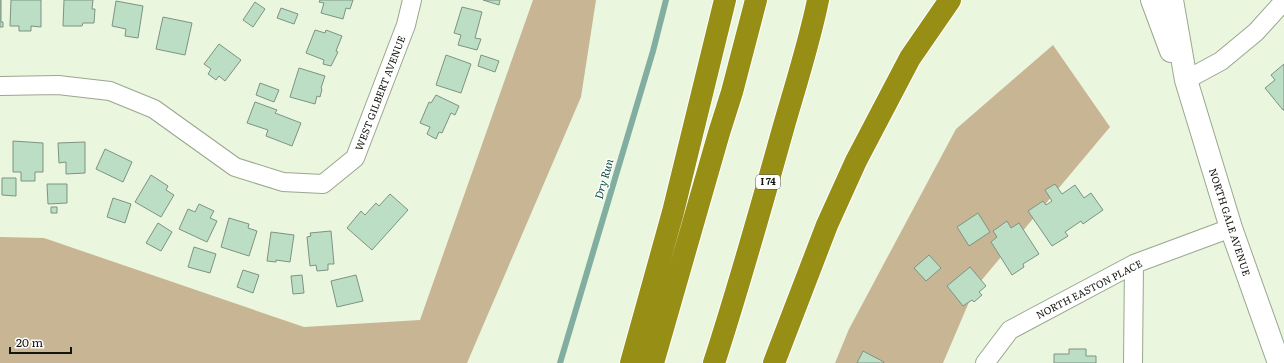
<svg xmlns="http://www.w3.org/2000/svg" width="1284" height="363" font-family="Literata,serif">
<rect width="100%" height="100%" fill="#eaf6de"/>
<path fill="#c8b594" d="M533,0H596L581,97L467,363H0V237L44,238L304,327L420,320Z
M1053,45L1110,127L975,288L943,363H835L849,329L956,129Z"/>
<g fill="none" stroke-linecap="round" stroke-linejoin="round">
<path stroke="#82aea2" stroke-width="6" d="M560,363L653,51L666,0"/>
</g>
<path fill="#bcdec5" stroke="#7d9383" d="M0,0H1V22H3V27H0Z
M11,0H41V27L31,26V31H19V26H10Z
M64,0H93L92,9H95L94,23H83L82,26H63Z
M320,0H353L350,9L346,8L343,19L321,13L324,3L319,2Z
M483,0H500L499,5Z
M116,1L143,6L138,38L125,36L126,29L112,26Z
M255,2L265,9L253,27L243,20Z
M462,7L482,12L475,38L481,39L477,50L458,45L461,35L454,33Z
M281,8L298,14L294,24L277,18Z
M163,17L192,23L185,55L156,49Z
M315,30L325,33L326,30L342,36L336,51L338,52L331,66L323,64L324,60L306,53Z
M219,44L241,60L225,81L219,76L216,80L208,74L211,69L204,64Z
M446,55L471,64L461,93L436,85Z
M481,55L499,61L495,72L478,66Z
M1284,64V110H1283L1265,88L1275,80L1271,75Z
M299,68L325,76L321,88L322,89L320,97L317,96L315,104L290,97Z
M260,83L279,90L274,102L256,95Z
M436,95L459,106L455,115L451,113L442,133L439,132L436,139L427,134L430,127L420,123L429,102L431,103Z
M255,102L277,110L275,113L301,123L292,146L266,136L268,130L247,123Z
M13,141L43,143V172H35V181H21V172H13Z
M85,142V173L66,174V162L59,163L58,143Z
M105,149L132,162L123,182L96,169Z
M151,175L168,186L166,190L174,195L161,217L135,202Z
M2,178H16V196L2,195Z
M47,184H67V203L48,204Z
M1055,184L1062,194L1075,185L1084,198L1091,193L1103,210L1083,224L1081,221L1065,232L1068,236L1052,246L1028,211L1043,201L1046,205L1052,201L1045,190Z
M390,194L408,210L372,250L347,228L361,211L365,215L376,203L379,206Z
M113,198L131,204L125,223L107,217Z
M199,204L214,211L210,218L217,221L207,242L179,229L188,209L195,212Z
M51,207H57V213H51Z
M978,213L990,232L969,246L957,227Z
M229,218L249,224L248,228L257,231L249,256L221,247Z
M1007,221L1011,228L1019,223L1039,254L1023,264L1024,267L1012,275L991,242L997,237L993,231Z
M158,223L172,232L161,251L146,243Z
M331,231L334,264H328V270L317,271L316,265L310,266L307,237L311,236L310,233Z
M271,232L294,235L290,262L276,260V262L267,261Z
M194,247L216,254L210,273L188,267Z
M929,255L941,268L926,281L914,268Z
M970,267L986,286L979,292L982,295L974,302L972,300L963,306L947,286Z
M243,270L259,275L253,293L237,287Z
M302,275L304,293L293,294L291,276Z
M356,275L363,301L337,307L331,281Z
M1069,349H1086V356H1096V363H1054V354H1069Z
M863,351L884,362L883,363H857Z"/>
<g fill="none" stroke-linecap="round" stroke-linejoin="round">
<g stroke="#9aa68f" stroke-width="20">
<path id="street" d="M1186,80L1221,61L1256,32L1284,1
M0,86L58,85L110,91L154,109L235,167L283,182L323,184L355,158L406,25L412,0
M985,363L1010,330L1134,264L1231,228
M1133,363L1134,264"/>
</g>
<g stroke="#9aa68f" stroke-width="24">
<path id="secondary" d="M1152,0L1171,51
M1172,0L1186,80L1231,228L1279,363"/>
</g>
<g stroke="#fff" stroke-width="24">
<path id="highway" d="M631,363L673,212L725,0
M653,363L719,133L732,92L756,0
M714,363C739,286 761,208 783,129C795,87 809,44 818,0
M774,363L827,225L856,161L910,58L950,0"/>
</g>
<use href="#street" stroke="#fff" stroke-width="18"/>
<use href="#secondary" stroke="#fff" stroke-width="22"/>
<use href="#highway" stroke="#968e15" stroke-width="22"/>
</g>
<g text-anchor="middle" stroke-width="3" stroke-linejoin="round" paint-order="stroke">
<rect fill="#fff" stroke="#595c56" stroke-width="1" x="756" y="175" width="24" height="14" rx="3"/>
<g font-size="9" font-weight="bold" fill="#12160e">
<text x="768" y="185">I 74</text>
</g>
<g font-size="10" fill="#12160e" stroke="#fff">
<text transform="translate(380 93) rotate(-69)" y="4">WEST GILBERT AVENUE</text>
<text transform="translate(1230 222) rotate(72)" y="4">NORTH GALE AVENUE</text>
<text transform="translate(1089 289) rotate(-27)" y="4">NORTH EASTON PLACE</text>
</g>
<g font-size="11" font-style="italic" fill="#07483c" stroke="#fff">
<text transform="translate(604 179) rotate(-74)" y="4">Dry Run</text>
</g>
</g>
<path d="M10 347v6h61v-6" fill="none" stroke="#12160e" stroke-width="2"/>
<text x="16" y="347" font-size="12" fill="#12160e" stroke="#ffffff" stroke-width="3" paint-order="stroke">20 m</text>
</svg>
